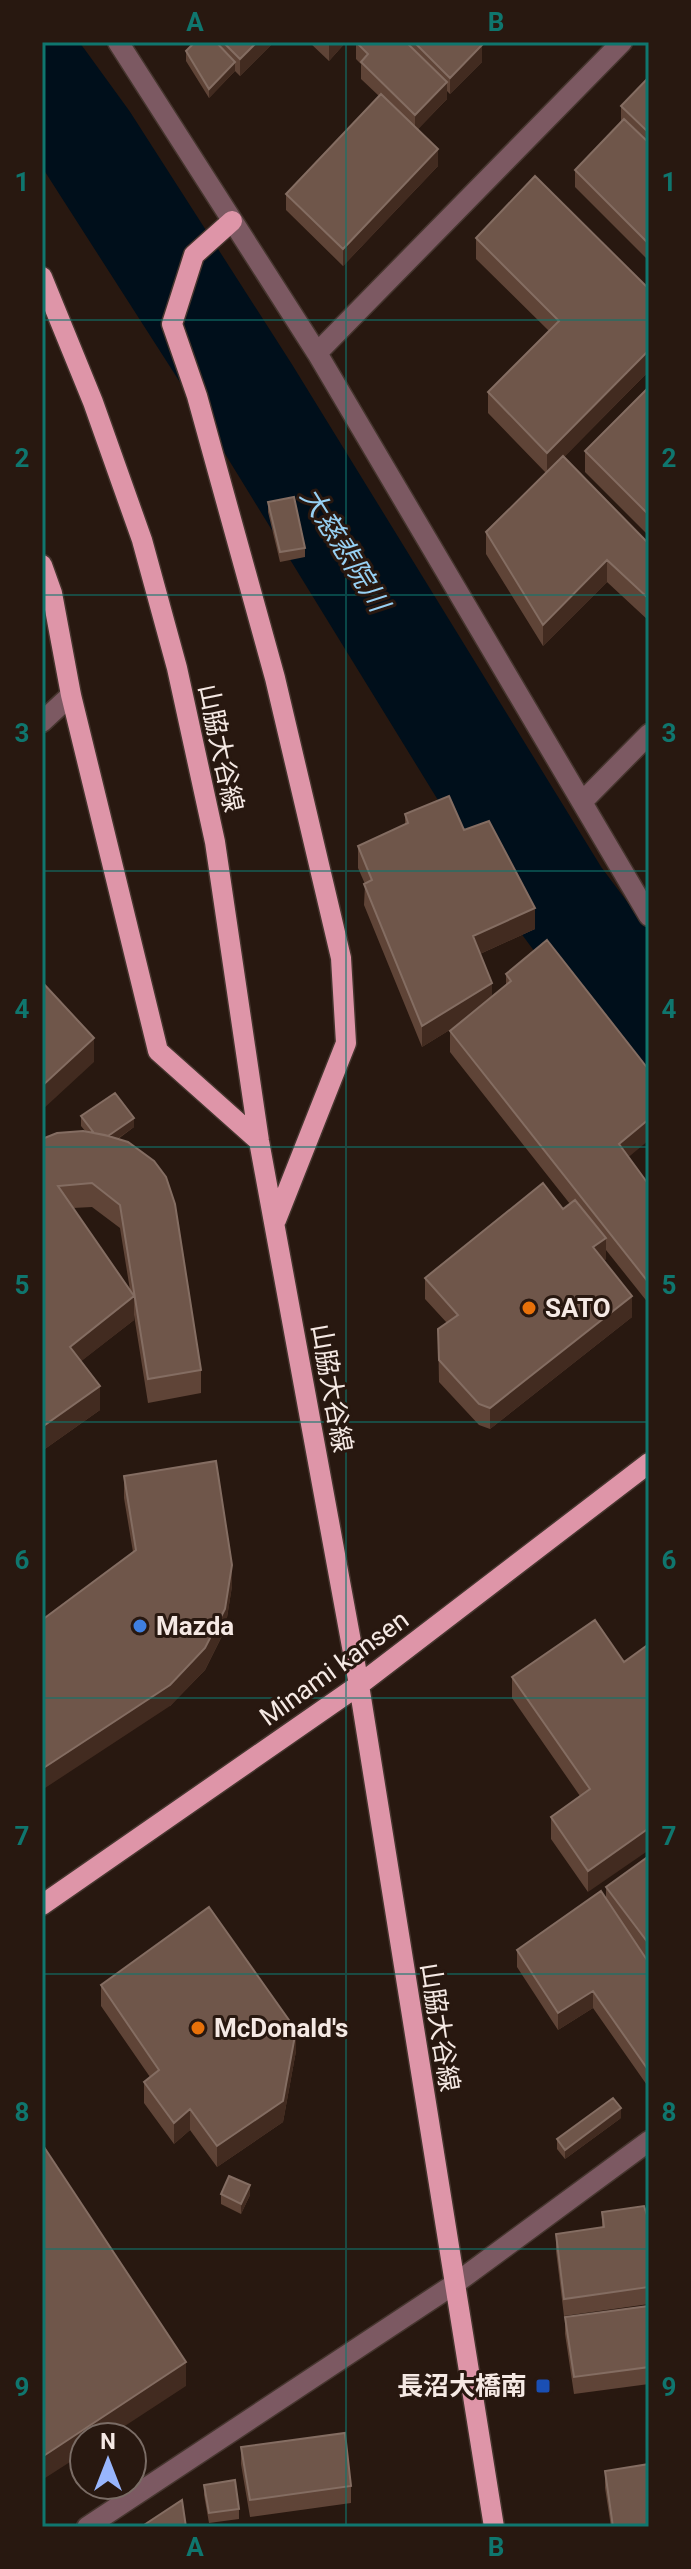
<svg xmlns="http://www.w3.org/2000/svg" width="691" height="2569" font-family="Roboto,'Noto Sans JP',sans-serif">
<rect width="100%" height="100%" fill="#281810"/>
<g fill="none" stroke-linecap="round" stroke-linejoin="round">
<path stroke="#000f1b" stroke-width="104" d="M42,79L87,141L248,392L558,896L649,1018"/>
<g stroke="#45352e" stroke-width="23">
<path id="minor" d="M118,42L317,353L649,916
M317,353L622,42
M42,722L71,695
M582,802L649,734
M87,2527L456,2283L649,2141"/>
</g>
<g stroke="#45352e" stroke-width="23">
<path id="major" d="M232,221L194,255L172,324L197,396L275,678L341,958L346,1043L276,1220
M42,277L93,402L142,540L177,668L215,842L259,1141L359,1685L494,2527
M42,565L52,593L71,695L158,1051L259,1141
M42,1905L359,1685L649,1463"/>
</g>
<use href="#minor" stroke="#7c5962" stroke-width="20"/>
<use href="#major" stroke="#de95a8" stroke-width="20"/>
</g>
<path fill="#5f4437" fill-rule="evenodd" d="M195,42H274L240,76L235,71L209,98L186,61V51Z
M309,42H346L329,61Z
M356,42H479L482,62L450,94L447,91V99L418,129L438,166L343,266L286,210V194L379,96L361,79V64L356,59Z
M649,77V261L575,187V170L621,122V106Z
M476,238L649,289V371L564,457L649,544V621L607,582L543,646L486,554V532L546,473L488,413V392L549,331L476,259Z
M649,387V536L585,472V451Z
M268,502L305,548V557L280,562L268,512Z
M405,814L464,830L535,929L480,954L492,996L506,985V974L629,1157L649,1185V1304L606,1250V1259L604,1260L632,1317L490,1429L479,1425L439,1382L438,1329L447,1323L425,1299V1278L563,1209L570,1204L450,1052V1031L456,1026L422,1047L364,905L365,884L358,868V846L405,825Z
M81,1116L134,1127L118,1139L201,1370V1393L148,1403L134,1315V1320L81,1361L100,1410L42,1451V1139L86,1132L81,1126ZM92,1207L120,1228L130,1290L73,1208Z
M124,1476L232,1586L225,1630L205,1670L170,1706L133,1552L124,1498Z
M595,1620L588,1892L551,1839V1817L580,1796L512,1698V1677Z
M649,1856V1961L640,1950L649,1963V2088L593,2008L558,2030L517,1967V1950L606,1898V1887Z
M101,1985L296,2051L283,2122L217,2167L190,2130L174,2144L144,2103V2082L150,2077L101,2006Z
M621,2118L565,2159L557,2149V2139Z
M221,2194L250,2195L241,2214L221,2204Z
M602,2212L649,2215V2304L564,2316L556,2251V2234L602,2227Z
M649,2306V2384L574,2394L565,2334V2317Z
M241,2447L351,2486V2503L250,2517L241,2464Z
M605,2471L649,2527H611L605,2488Z
M204,2485L239,2509V2519L209,2523L204,2495Z"/>
<path fill="#422b20" d="M257,42H274L240,76V59Z
M331,42H346L329,61V44Z
M482,45V62L450,94V78Z
M235,62V71L209,98V89Z
M447,82V99L415,132V115Z
M438,149V166L343,266V249Z
M649,350V371L547,474V453Z
M607,560V582L543,646V625Z
M535,908V929L473,957V936Z
M492,983V1004L422,1047V1026Z
M94,1038V1062L42,1110V1086Z
M134,1118V1127L100,1151V1141Z
M649,1119V1140L619,1165V1144Z
M606,1238V1259L593,1269V1247Z
M134,1296V1320L70,1370V1347Z
M632,1296V1317L490,1429V1408Z
M100,1386V1410L42,1451V1427Z
M232,1565V1586L225,1630L205,1670L170,1706L42,1790V1769Z
M649,1828V1850L588,1892V1871Z
M593,1991V2008L558,2030V2013Z
M296,2030V2051L283,2122L217,2167V2146Z
M621,2108V2118L565,2159V2150Z
M190,2109V2130L174,2144V2123Z
M250,2185V2195L241,2214V2204Z
M186,2362V2386L108,2437H84V2453L42,2480V2457Z"/>
<path fill="#6f564a" stroke="#846d62" stroke-width="2" d="M195,42H216L235,62L209,89L186,51Z
M223,42H257L240,59Z
M356,42H406L447,82L415,115L361,62L368,54Z
M414,42H479L482,45L450,78Z
M649,77V133L621,106Z
M381,94L438,149L343,249L286,194Z
M624,119L649,143V244L575,170Z
M535,176L649,289V350L547,453L488,392L559,321L476,238Z
M649,387V515L585,451Z
M563,456L649,544V599L607,560L543,625L486,532Z
M294,497L305,548L280,552L268,502Z
M449,796L464,830L489,821L535,908L473,936L492,983L422,1026L364,884L372,880L358,846L408,823L405,814Z
M547,940L649,1070V1119L619,1144L649,1185V1283L450,1031L511,981L506,974Z
M42,982L94,1038L42,1086Z
M115,1093L134,1118L108,1136L94,1133L81,1116Z
M83,1131L105,1135L128,1142L154,1161L166,1177L175,1204L201,1370L148,1379L120,1205L92,1183L58,1186L134,1296L70,1347L100,1386L42,1427V1139L57,1133Z
M543,1183L563,1209L575,1200L606,1238L593,1247L632,1296L490,1408L479,1404L439,1360L438,1329L458,1315L425,1278Z
M216,1461L232,1565L225,1609L205,1648L170,1685L42,1769V1620L136,1550L124,1476Z
M595,1620L624,1662L649,1644V1828L588,1871L551,1817L590,1789L512,1677Z
M649,1856V1944L606,1887Z
M601,1891L649,1963V2071L593,1991L558,2013L517,1950Z
M209,1907L296,2030L283,2101L217,2146L190,2109L174,2123L144,2082L159,2070L101,1985Z
M613,2098L621,2108L565,2150L557,2139Z
M42,2144L186,2362L42,2457Z
M229,2176L250,2185L241,2204L221,2194Z
M644,2206L647,2215H649V2287L564,2299L556,2234L604,2227L602,2212Z
M649,2306V2367L574,2377L565,2317Z
M345,2433L351,2486L250,2500L241,2447Z
M649,2464V2527H613L605,2471Z
M235,2480L239,2509L209,2513L204,2485Z
M182,2500L186,2527H141Z"/>
<path fill="none" stroke="#0f766e" stroke-width="2" stroke-opacity="0.55" d="M346,42V2527M42,320H649M42,595H649M42,871H649M42,1147H649M42,1422H649M42,1698H649M42,1974H649M42,2249H649"/>
<g fill="#e8710a" stroke="#281810" stroke-width="3">
<circle cx="529" cy="1308" r="8"/>
<circle cx="198" cy="2028" r="8"/>
</g>
<circle fill="#3f7fe0" stroke="#281810" stroke-width="3" cx="140" cy="1626" r="8"/>
<rect fill="#1a4fb4" stroke="#281810" stroke-width="3" x="535" y="2378" width="16" height="16" rx="4"/>
<g text-anchor="middle" stroke-width="6" stroke-linejoin="round" paint-order="stroke">
<g font-size="26" fill="#f5e9e4" stroke="#281810">
<text transform="translate(221 748) rotate(78)" y="9">山脇大谷線</text>
<text transform="translate(332 1388) rotate(80)" y="9">山脇大谷線</text>
<text transform="translate(334 1668) rotate(-36)" y="9">Minami kansen</text>
<text transform="translate(440 2027) rotate(81)" y="9">山脇大谷線</text>
</g>
<g font-size="26" font-weight="bold" fill="#f5e9e4" stroke="#281810" text-anchor="start">
<text x="545" y="1317">SATO</text>
<text x="156" y="1635">Mazda</text>
<text x="214" y="2037">McDonald's</text>
<text x="527" y="2395" text-anchor="end">長沼大橋南</text>
</g>
<g font-size="28" font-style="italic" fill="#97d0f3" stroke="#281810">
<text transform="translate(345 549) rotate(58)" y="10">大慈悲院川</text>
</g>
</g>
<rect width="691" height="2569" fill="none" stroke="#281810" stroke-width="88"/>
<g transform="translate(108 2461)"><circle r="38" fill="#281810" stroke="#7a6c65" stroke-width="2"/>
<path d="M0-6L14 30L0 20L-14 30Z" fill="#98b6fd"/>
<text y="-12" font-size="22" font-weight="bold" text-anchor="middle" fill="#f5e9e4">N</text>
</g>
<rect x="44" y="44" width="603" height="2481" fill="none" stroke="#0f766e" stroke-width="3"/>
<g font-size="26" text-anchor="middle" font-weight="bold" fill="#0f766e">
<text x="195" y="31">A</text>
<text x="496" y="31">B</text>
<text x="22" y="191">1</text>
<text x="669" y="191">1</text>
<text x="22" y="467">2</text>
<text x="669" y="467">2</text>
<text x="22" y="742">3</text>
<text x="669" y="742">3</text>
<text x="22" y="1018">4</text>
<text x="669" y="1018">4</text>
<text x="22" y="1294">5</text>
<text x="669" y="1294">5</text>
<text x="22" y="1569">6</text>
<text x="669" y="1569">6</text>
<text x="22" y="1845">7</text>
<text x="669" y="1845">7</text>
<text x="22" y="2121">8</text>
<text x="669" y="2121">8</text>
<text x="22" y="2396">9</text>
<text x="669" y="2396">9</text>
<text x="195" y="2556">A</text>
<text x="496" y="2556">B</text>
</g>
</svg>
